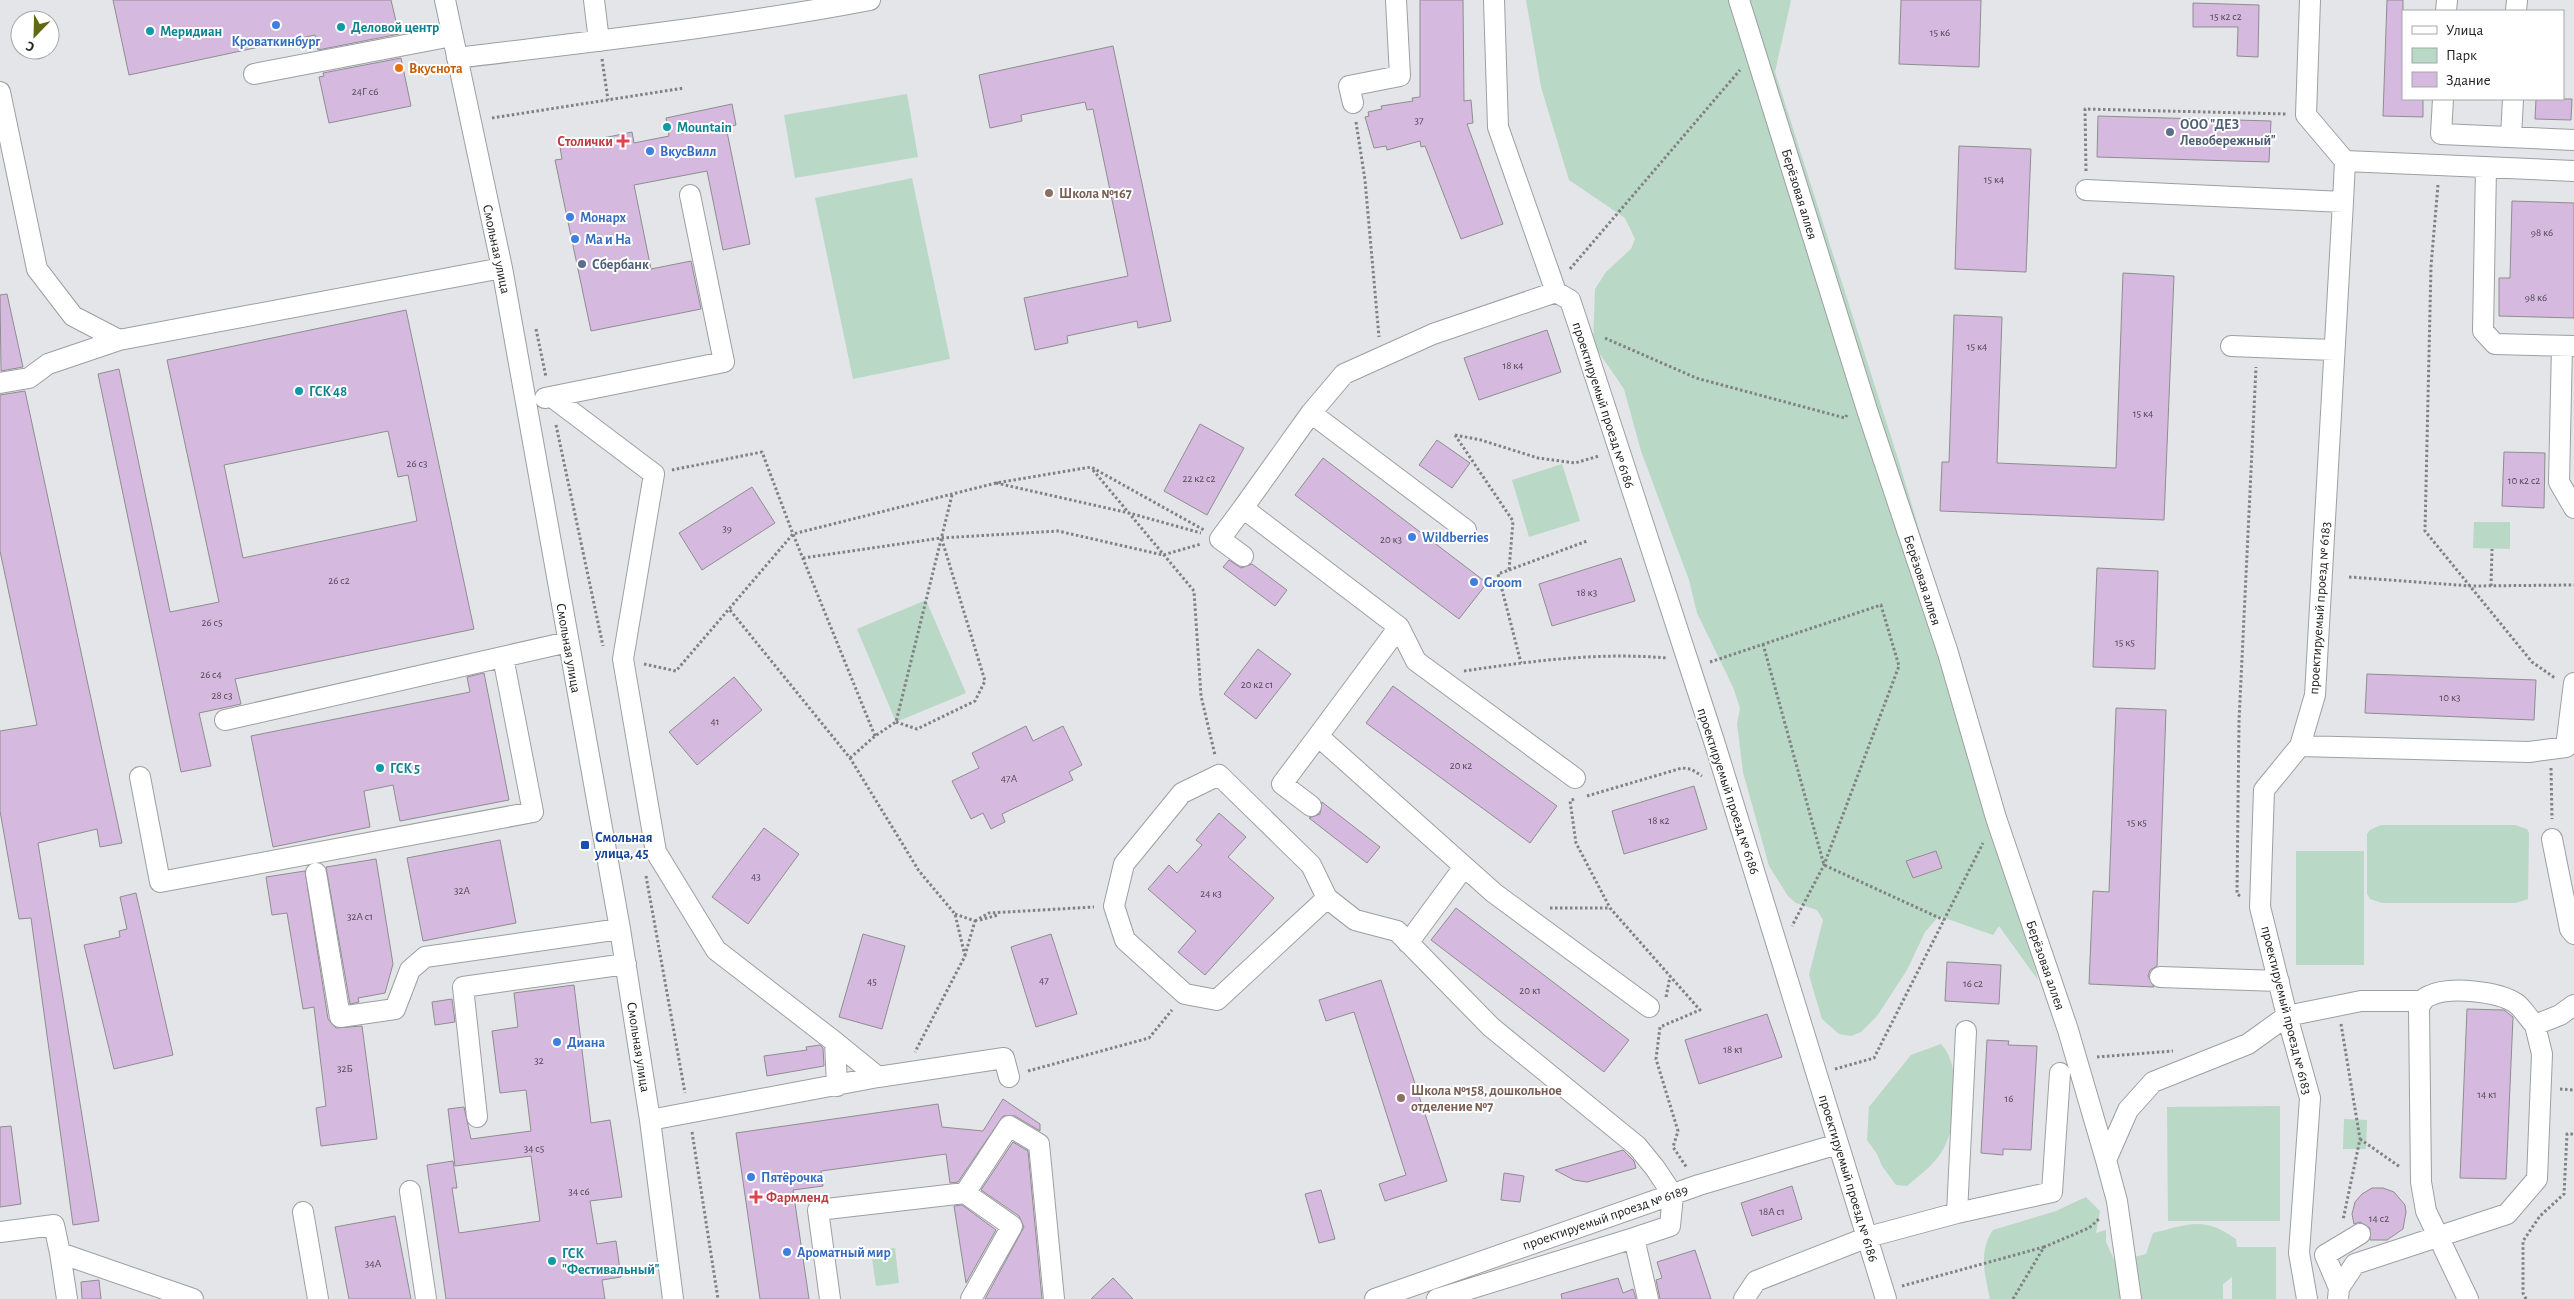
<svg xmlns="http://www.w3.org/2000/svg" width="2574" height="1299" font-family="'Alegreya Sans',sans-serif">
<rect width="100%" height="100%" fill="#e3e5e9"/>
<path fill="#b9d8c5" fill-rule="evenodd" d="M1526,0H1791L1775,72L1900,465L1944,614L2038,980L1999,926L1993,935L1939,916L1925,932L1907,970L1877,1016L1861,1032L1851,1036L1839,1034L1822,1019L1809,975L1823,920L1817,910L1796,903L1788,896L1769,866L1743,772L1737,724L1740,708L1733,687L1697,613L1689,580L1641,451L1624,389L1593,344L1595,289L1606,272L1631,249L1635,239L1625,218L1569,180L1541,87ZM1936,851L1942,868L1913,878L1907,861Z
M907,94L918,157L795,178L784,115Z
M912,178L950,359L853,379L815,198Z
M1562,464L1580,521L1529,537L1512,480Z
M2474,522H2510V549L2473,548Z
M926,600L966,693L896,722L857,629Z
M2381,825H2515L2527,829L2529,833L2528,899L2516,903H2382L2370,899L2367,894V834L2370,830Z
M2296,851H2364V965H2296Z
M1941,1044C1963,1066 1958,1133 1938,1157C1930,1168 1917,1177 1907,1186L1896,1185L1882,1166L1877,1154L1867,1140L1869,1107L1911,1055Z
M2280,1106V1221H2168L2167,1107Z
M2344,1119L2367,1120L2366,1149H2343Z
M2086,1197L2100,1211L2096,1233L2106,1230V1242L2115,1262L2146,1254L2153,1233C2190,1224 2203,1216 2236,1239L2237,1247H2276V1299H2232V1277L2223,1284V1299H1990C1985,1275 1978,1252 1993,1230L2056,1211Z
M895,1248L899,1283L876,1286L871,1251Z"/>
<path fill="#d6b9df" stroke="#8f8d90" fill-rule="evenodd" d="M113,0H391L399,34L318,50L315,35L129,75Z
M1420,0H1463L1464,101L1471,100L1473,123L1467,124L1503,224L1461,239L1425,146L1421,147L1420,141L1387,150L1386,146L1374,148L1365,117L1369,116L1368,112L1382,109L1381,106L1413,101L1412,98L1420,97Z
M1901,0H1981L1979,67L1899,64Z
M2387,0H2403V99H2423V117L2383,116Z
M2193,3L2259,5L2258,57L2237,56L2238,27H2193Z
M1113,46L1171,321L1138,328L1137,321L1067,336L1068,343L1035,350L1024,298L1128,276L1093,109L1087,110L1085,102L1021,115L1022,121L990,128L979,75Z
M401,58L411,106L329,123L319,77L324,76L323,73Z
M2536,99H2572L2571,120L2535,119Z
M732,104L736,125L726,127L750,244L723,250L707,171L634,185L651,269L691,261L701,309L591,331L555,160L562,159L560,147L632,132L634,143L669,136L666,118Z
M2098,116L2271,121L2269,162L2097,157Z
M1959,146L2031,149L2026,272L1955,269Z
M2512,201L2574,203V318L2499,316V278H2510Z
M2123,273L2174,276L2164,520L1940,511L1942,462H1949L1954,315L2002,317L1997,463L2116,468Z
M7,294L23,367L1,371L0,295Z
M406,310L474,629L235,679L241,704L199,713L211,766L181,772L98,374L119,369L170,612L219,602L167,360ZM388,431L398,477L408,475L417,521L243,558L224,465Z
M1547,330L1561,372L1479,400L1464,358Z
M25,391L122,843L100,847L97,829L38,843L99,1221L73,1225L31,918L19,919L0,811V731L37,725L0,551V395Z
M1200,424L1244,448L1207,515L1164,491Z
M1437,440L1470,463L1452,488L1419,465Z
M2504,452L2545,453L2544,508L2502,506Z
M1323,458L1487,583L1459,619L1295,495Z
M752,487L775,523L702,570L679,533Z
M1621,558L1635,601L1552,626L1539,584Z
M1229,560L1241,568L1252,564L1287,590L1275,606L1223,567Z
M2097,568L2158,571L2155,669L2093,667Z
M1258,649L1291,674L1256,719L1224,694Z
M484,673L509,800L400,821L393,785L364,791L370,827L273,847L251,736L470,692L467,677Z
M2367,674L2536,680L2534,720L2365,713Z
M734,677L762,710L697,765L669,732Z
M1393,686L1557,806L1530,843L1366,723Z
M2116,708L2166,710L2157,966L2150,970L2148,976L2154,987L2089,984L2093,891L2109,892Z
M1026,726L1033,741L1063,726L1082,765L1069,772L1073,780L1002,814L1005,822L991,829L983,813L971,819L952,781L979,768L972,753Z
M1694,786L1707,829L1624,854L1612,811Z
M1322,802L1380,847L1367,863L1309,818L1320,814Z
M1219,813L1246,837L1228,857L1274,898L1205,975L1178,952L1196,931L1148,889L1169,865L1177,873L1202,845L1196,840Z
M764,828L799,854L748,924L712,897Z
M500,840L516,923L423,941L407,858Z
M1936,851L1942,868L1913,878L1906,861Z
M376,859L393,964L385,993L358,998L359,1002L350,1004L326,867Z
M305,871L328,1019L336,1028L362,1026L377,1139L321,1146L316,1108L326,1106L314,1007L303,1009L287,913L272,915L266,877Z
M136,893L173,1055L114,1069L84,945L120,937L119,931L127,929L120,897Z
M1456,908L1629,1040L1604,1072L1431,940Z
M863,934L905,946L882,1029L839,1017Z
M1051,934L1077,1014L1036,1027L1011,947Z
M1947,962L2001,965L1999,1004L1945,1001Z
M1381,980L1447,1181L1385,1201L1379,1184L1406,1175L1354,1012L1326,1021L1319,1000Z
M574,985L591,1123L610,1120L622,1197L590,1201L597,1244L616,1241L621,1277L602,1280L605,1299H446L427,1165L453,1161L457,1188H452L459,1233L540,1221L531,1156L455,1166L448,1109L464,1107L471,1139L531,1131L526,1090L500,1093L492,1031L518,1027L514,993Z
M452,999L455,1022L435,1025L432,1002Z
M2467,1009L2504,1010L2513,1017L2506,1179L2460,1178Z
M1767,1014L1782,1057L1699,1084L1685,1040Z
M1987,1040L2009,1041L2008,1045L2037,1046L2031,1150L2003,1149V1155L1981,1153Z
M820,1045L823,1048L824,1066L767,1076L764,1056L807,1050L806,1047Z
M1003,1099L1040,1124V1131L1015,1116H1003L958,1182L950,1183L946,1154L821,1171L823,1186L793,1190L809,1299H760L736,1133L938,1104L942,1127L983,1131Z
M11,1126L21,1204L0,1207V1127Z
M1013,1142L1028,1151L1042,1299H985L1024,1227L1019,1216L981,1190Z
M1623,1150L1634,1161L1636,1168L1587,1182L1574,1180L1555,1170Z
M1504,1173L1524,1176L1520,1202L1501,1200Z
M1792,1186L1802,1219L1752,1236L1741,1203Z
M2372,1188H2383L2394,1192L2405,1205L2406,1212L2403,1229L2387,1240H2370V1228L2360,1222L2354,1224L2352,1214L2355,1202L2362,1194Z
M1321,1190L1335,1239L1319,1243L1305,1194Z
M962,1205L996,1230L966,1283L954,1206Z
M395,1216L411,1299H349L335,1227Z
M1695,1250L1711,1299H1660L1656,1280L1662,1278L1657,1262Z
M1113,1278L1133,1299H1091Z
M1618,1278L1623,1293L1633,1289L1636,1299H1562L1561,1294Z
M99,1280L101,1299H82L81,1282Z"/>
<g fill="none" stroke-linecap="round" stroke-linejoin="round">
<g stroke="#9d9fa3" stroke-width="22">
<path id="minor" d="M445,0L502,268L620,929L650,1120L673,1299
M594,0L599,41
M1494,0L1498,127L1556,292
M1739,0L1868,413L1948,653L1996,818L2068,1030L2106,1160
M2446,11L2447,0
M2516,11L2517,0
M457,58C595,41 734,26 870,0
M254,74L452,36
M0,92L37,269L73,316L119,340L502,268
M2443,99L2441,134L2574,140
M1353,103L1349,86L1400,76L1396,0
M2511,137L2513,99
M2345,161L2574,171
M2486,167L2483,331L2495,344L2574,346
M2086,190L2343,202
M1556,292L1433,334L1344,374L1311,413L1243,508L1399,627L1318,736L1494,893L1649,1007
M1556,292L1570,300L1579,327L1714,741L1886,1299
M2231,346L2334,350
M2562,346L2559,482L2574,508
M0,383L29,378L48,364L119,340
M552,397L654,474L623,659L656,852L716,950L835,1042L878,1077
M545,398L724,362L690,195
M1311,413L1466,530
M1243,556L1220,539L1243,508
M1399,627L1416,661L1575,778
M225,720L568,642
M2300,746L2529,752L2566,747L2574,683
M140,777L160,882L533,812L503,657
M1311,806L1282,784L1318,736
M2552,839L2570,929L2574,934
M316,873L340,1017L395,1009L410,970L425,957L620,929
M1327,898L1311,865L1219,775L1182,793L1124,864L1114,906L1125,940L1185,994L1217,1000L1327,898L1355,920L1397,931L1491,1027L1637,1146L1655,1168L1673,1195L1670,1226L1634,1238L1648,1299
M1408,943L1464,867
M2160,977L2279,981
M835,1042L837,1086
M477,1117L463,987L626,964
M650,1120L878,1077L1004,1058L1009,1077
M410,1191L426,1299
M965,1193L1009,1126L1039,1144L1054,1299
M303,1212L318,1299
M1957,1213L1966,1031
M0,1232L54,1225L60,1253L193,1299
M60,1253L67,1299
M2339,1288L2325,1255L2360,1234
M830,1299L818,1210L965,1193L1012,1226L971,1299
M1375,1299L1699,1185L1838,1144
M1437,1299L1634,1238
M1744,1299L1756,1281L1868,1237L1957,1213L2052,1192L2060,1073
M2131,1299L2117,1201L2106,1160L2128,1110L2153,1082L2248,1044L2287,1016L2361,1001H2423
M2307,1299L2299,1253L2310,1098L2287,1016L2260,907L2264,790L2300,746L2315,695L2343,202L2345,161L2306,115L2310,0
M2338,1299L2339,1288L2355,1264L2507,1214L2537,1179L2542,1054L2535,1025L2560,1015L2574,1005
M2468,1299L2426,1211L2421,1182L2419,1008C2421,1003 2423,998 2429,996C2449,986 2499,991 2517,1004C2523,1009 2529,1019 2535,1025"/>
</g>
<path stroke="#808184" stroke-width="3" stroke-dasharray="2.5 2.5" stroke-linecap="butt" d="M602,59L608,100
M492,118L684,88
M1356,122L1365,180L1379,337
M2086,171L2085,109L2286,114
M2438,185L2431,266L2425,531L2532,662L2555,678
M1570,269L1740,70
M536,329L546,377
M1605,338L1696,378L1845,418L1847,415
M556,425L603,646
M1455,435L1513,521L1509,570L1498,574L1521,663
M1455,435L1481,440L1538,458L1575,463L1599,456
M1093,470L1194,591L1201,696L1215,755
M996,483L1129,513L1201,533
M803,558L941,538L1058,531L1163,555L1201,544
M1509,570L1587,541
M2349,577L2471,586L2574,585
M2491,586L2492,549
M730,610L850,758L919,871L955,914L965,956L915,1052
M1763,644L1824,865L1944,920
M1710,662L1881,605L1899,666L1824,865L1792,926
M644,664L676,671L793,534L762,452L672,470
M1464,671C1532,661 1599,652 1667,658
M896,722L917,729L975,701L985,681L942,540
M875,736L793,534L996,483L1091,467L1204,530
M850,758L875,736L896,722L952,495
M2551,768L2552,819
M1587,796L1682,768L1691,769L1702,776
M1574,799L1570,801L1576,843L1610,908L1700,1010L1660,1027L1656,1059L1678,1131L1673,1147L1687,1168
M646,876L685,1093
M2240,896L2237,894L2239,721L2256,367
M1550,908H1610
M955,914L975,921L965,955
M980,920L998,915
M975,921L989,913L1094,907
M1666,997L1670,977
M2341,1024L2360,1139L2343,1220
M2097,1057L2173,1051
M1835,1069L1874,1058L1983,843
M1028,1071L1149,1038L1172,1010
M2560,1089L2574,1090
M692,1132L718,1299
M2360,1139L2400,1167
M1902,1286L2044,1247
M2013,1299L2044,1247L2089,1228L2099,1219
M2526,1299L2523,1293V1241L2540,1216L2564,1194L2567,1134H2574"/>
<use href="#minor" stroke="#fff" stroke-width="20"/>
</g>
<g fill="#3f7fe0" stroke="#fff" stroke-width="2">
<circle cx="276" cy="25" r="5"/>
<circle cx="650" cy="151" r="5"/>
<circle cx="570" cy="217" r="5"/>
<circle cx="575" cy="239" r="5"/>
<circle cx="1412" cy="537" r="5"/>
<circle cx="1474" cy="582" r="5"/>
<circle cx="557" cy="1042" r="5"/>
<circle cx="751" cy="1177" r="5"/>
<circle cx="787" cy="1252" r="5"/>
</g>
<g fill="#0f9aa8" stroke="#fff" stroke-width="2">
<circle cx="341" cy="27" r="5"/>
<circle cx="150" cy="31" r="5"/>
<circle cx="667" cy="127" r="5"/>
<circle cx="299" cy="391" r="5"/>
<circle cx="380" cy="768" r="5"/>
<circle cx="552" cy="1261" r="5"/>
</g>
<circle fill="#e8710a" stroke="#fff" stroke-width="2" cx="399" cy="68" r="5"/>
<g fill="#5c6f8a" stroke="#fff" stroke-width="2">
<circle cx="2170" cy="132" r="5"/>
<circle cx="582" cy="264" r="5"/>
</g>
<g fill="#e0444e" stroke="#fff" stroke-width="2">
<path d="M620.5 133.5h5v5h5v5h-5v5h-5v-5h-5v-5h5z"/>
<path d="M753.5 1189.5h5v5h5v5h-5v5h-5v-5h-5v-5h5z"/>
</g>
<g fill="#8d6e63" stroke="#fff" stroke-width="2">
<circle cx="1049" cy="193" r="5"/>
<circle cx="1401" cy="1098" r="5"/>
</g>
<rect fill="#1a4fb4" stroke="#fff" stroke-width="2" x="580" y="840" width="10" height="10" rx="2.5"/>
<g text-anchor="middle" stroke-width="4" stroke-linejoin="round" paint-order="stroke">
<g font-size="11" fill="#4e4852">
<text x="2226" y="20">15 к2 с2</text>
<text x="1940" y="36">15 к6</text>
<text x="365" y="95">24Г с6</text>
<text x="1419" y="124">37</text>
<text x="1994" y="183">15 к4</text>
<text x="2542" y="236">98 к6</text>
<text x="2536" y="301">98 к6</text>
<text x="1977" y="350">15 к4</text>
<text x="1513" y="369">18 к4</text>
<text x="2143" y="417">15 к4</text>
<text x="417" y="467">26 с3</text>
<text x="1199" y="482">22 к2 с2</text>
<text x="2524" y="484">10 к2 с2</text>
<text x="727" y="532">39</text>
<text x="1391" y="543">20 к3</text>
<text x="339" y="584">26 с2</text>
<text x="1587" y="596">18 к3</text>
<text x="212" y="626">26 с5</text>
<text x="2125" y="646">15 к5</text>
<text x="211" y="678">26 с4</text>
<text x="1257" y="688">20 к2 с1</text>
<text x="222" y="699">28 с3</text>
<text x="2450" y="701">10 к3</text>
<text x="715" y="725">41</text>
<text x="1461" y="769">20 к2</text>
<text x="1009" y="782">47А</text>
<text x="1659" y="824">18 к2</text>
<text x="2137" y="826">15 к5</text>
<text x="756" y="880">43</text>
<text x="462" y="894">32А</text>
<text x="1211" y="897">24 к3</text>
<text x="360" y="920">32А с1</text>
<text x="1044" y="984">47</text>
<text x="872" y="985">45</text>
<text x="1973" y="987">16 с2</text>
<text x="1530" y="994">20 к1</text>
<text x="1733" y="1053">18 к1</text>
<text x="539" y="1064">32</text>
<text x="345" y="1072">32Б</text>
<text x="2487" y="1098">14 к1</text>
<text x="2009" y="1102">16</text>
<text x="534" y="1152">34 с5</text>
<text x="579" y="1195">34 с6</text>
<text x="1772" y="1215">18А с1</text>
<text x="2379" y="1222">14 с2</text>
<text x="373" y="1267">34А</text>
</g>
<g font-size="14" font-weight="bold" fill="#0d838f" stroke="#fff" text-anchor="start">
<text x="351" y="32">Деловой центр</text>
<text x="160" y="36">Меридиан</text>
<text x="677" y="132">Mountain</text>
<text x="309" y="396">ГСК 48</text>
<text x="390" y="773">ГСК 5</text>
<text x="562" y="1258">ГСК<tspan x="562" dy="16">"Фестивальный"</tspan></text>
</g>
<g font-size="14" font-weight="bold" fill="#366cbe" stroke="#fff" text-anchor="start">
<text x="276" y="46" text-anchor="middle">Кроваткинбург</text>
<text x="660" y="156">ВкусВилл</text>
<text x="580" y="222">Монарх</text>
<text x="585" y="244">Ма и На</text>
<text x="1422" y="542">Wildberries</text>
<text x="1484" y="587">Groom</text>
<text x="567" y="1047">Диана</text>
<text x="761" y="1182">Пятёрочка</text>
<text x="797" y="1257">Ароматный мир</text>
</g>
<g font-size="14" font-weight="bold" fill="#c56008" stroke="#fff" text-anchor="start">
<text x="409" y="73">Вкуснота</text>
</g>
<g font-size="14" font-weight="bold" fill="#4e5e75" stroke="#fff" text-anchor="start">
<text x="2180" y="129">ООО "ДЕЗ<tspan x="2180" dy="16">Левобережный"</tspan></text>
<text x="592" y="269">Сбербанк</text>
</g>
<g font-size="14" font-weight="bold" fill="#be3a42" stroke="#fff" text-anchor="end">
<text x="613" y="146">Столички</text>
<text x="766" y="1202" text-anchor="start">Фармленд</text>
</g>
<g font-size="14" font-weight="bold" fill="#785e54" stroke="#fff" text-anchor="start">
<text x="1059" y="198">Школа №167</text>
<text x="1411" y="1095">Школа №158, дошкольное<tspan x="1411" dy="16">отделение №7</tspan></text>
</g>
<g font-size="14" fill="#212223" stroke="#fff">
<text transform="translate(1800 194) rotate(73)" y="5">Берёзовая аллея</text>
<text transform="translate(497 249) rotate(78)" y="5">Смольная улица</text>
<text transform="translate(1604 405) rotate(72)" y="5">проектируемый проезд № 6186</text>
<text transform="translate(1923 580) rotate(72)" y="5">Берёзовая аллея</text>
<text transform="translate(2319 608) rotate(-86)" y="5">проектируемый проезд № 6183</text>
<text transform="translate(569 648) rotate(80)" y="5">Смольная улица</text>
<text transform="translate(1729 791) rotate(72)" y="5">проектируемый проезд № 6186</text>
<text transform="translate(2046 965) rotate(71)" y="5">Берёзовая аллея</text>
<text transform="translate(2287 1010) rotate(76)" y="5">проектируемый проезд № 6183</text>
<text transform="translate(639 1047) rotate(81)" y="5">Смольная улица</text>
<text transform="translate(1849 1178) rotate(73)" y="5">проектируемый проезд № 6186</text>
<text transform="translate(1605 1217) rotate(-19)" y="5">проектируемый проезд № 6189</text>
</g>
<g font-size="14" font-weight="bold" fill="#164399" stroke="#fff" text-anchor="start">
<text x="595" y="842">Смольная<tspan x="595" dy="16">улица, 45</tspan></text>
</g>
</g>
<rect x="2402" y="10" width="162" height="90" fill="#ffffff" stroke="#a6a7a7"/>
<rect x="2412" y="26" width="25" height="8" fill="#ffffff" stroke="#a6a7a7"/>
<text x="2446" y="35" font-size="15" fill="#212223">Улица</text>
<rect x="2412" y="48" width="25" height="15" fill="#b9d8c5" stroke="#a6a7a7"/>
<text x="2446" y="60" font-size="15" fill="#212223">Парк</text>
<rect x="2412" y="72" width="25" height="15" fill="#d6b9df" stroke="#a6a7a7"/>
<text x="2446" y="85" font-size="15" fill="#212223">Здание</text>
<g transform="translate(35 35) rotate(203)"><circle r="24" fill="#ffffff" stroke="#a6a7a7"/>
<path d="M0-4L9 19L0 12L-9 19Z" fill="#616a0f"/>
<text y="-8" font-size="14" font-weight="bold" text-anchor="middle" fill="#212223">С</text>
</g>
</svg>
